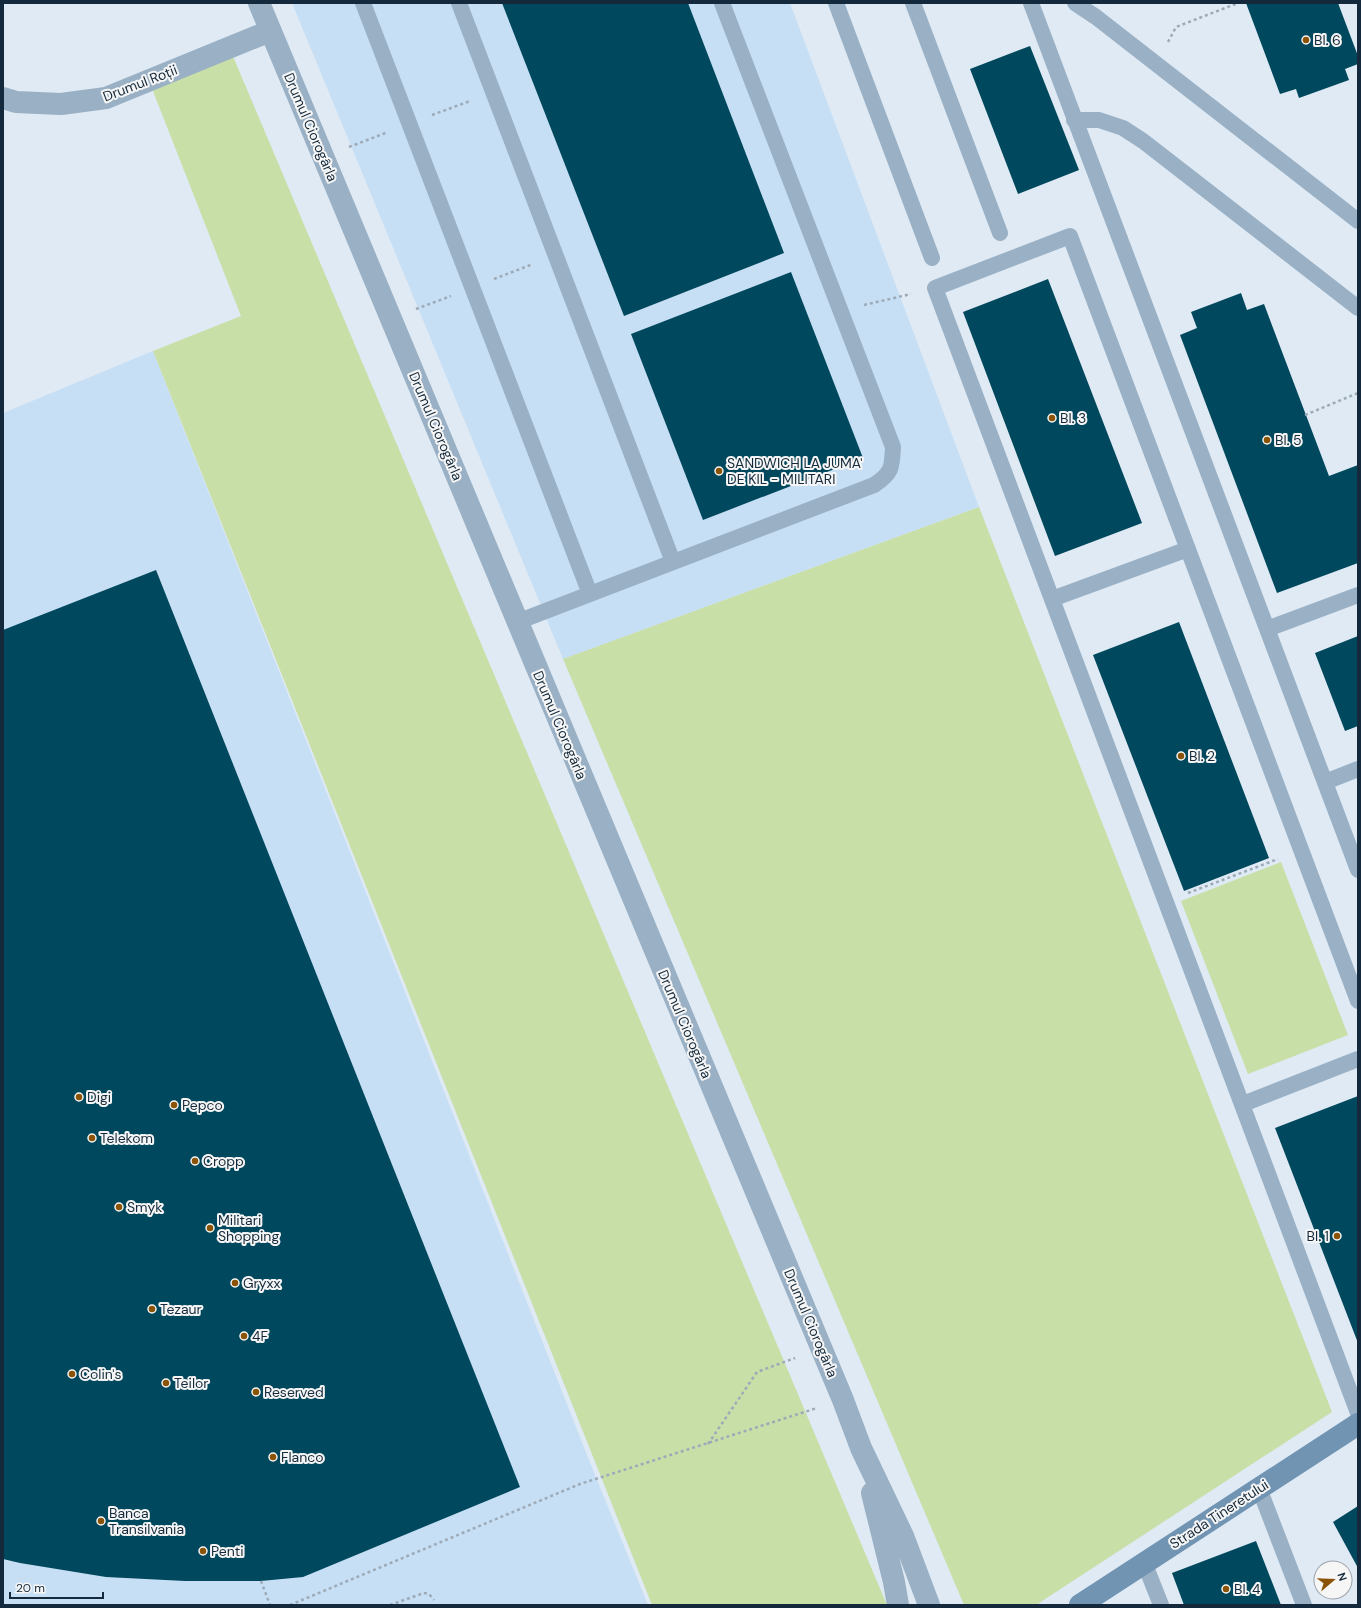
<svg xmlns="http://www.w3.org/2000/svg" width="1361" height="1608" font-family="'DM Sans',sans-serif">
<rect width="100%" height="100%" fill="#dfeaf4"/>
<path fill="#c7dff5" d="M292,3H790L979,507L563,659Z
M153,351L589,1460L648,1605H3V413Z"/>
<path fill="#c9dfa8" d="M232,54L887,1605H652L153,351L241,316L151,86Z
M979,507L1332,1412L1036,1605H964L563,659Z
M1281,862L1348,1035L1248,1074L1181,901Z"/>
<path fill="#00485d" d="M502,3H688L784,253L624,316Z
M1246,3H1338L1358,56V64L1345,69L1349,80L1299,98L1296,89L1280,94Z
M1030,46L1079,170L1018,194L970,69Z
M791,272L863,458L703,520L631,334Z
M1048,279L1142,523L1055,556L963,312Z
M1241,293L1247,310L1264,304L1329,476L1358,465V563L1277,593L1180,335L1197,328L1191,312Z
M156,570L520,1487L303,1577L261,1581H185L106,1577L20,1563L3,1559V630Z
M1179,622L1269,858L1184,891L1093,655Z
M1358,636V726L1345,731L1315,653Z
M1358,1096V1343L1275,1128Z
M1358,1506V1568L1333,1522Z
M1256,1541L1281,1605H1184L1172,1573Z"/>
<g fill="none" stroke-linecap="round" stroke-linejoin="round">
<path stroke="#9dabb8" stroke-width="2.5" stroke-dasharray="3 3" stroke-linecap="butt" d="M1168,42L1176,27L1238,3
M432,115L470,101
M349,147L388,132
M494,279L533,264
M864,305L911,294
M416,309L451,296
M1305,415L1358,393
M1188,893L1278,859
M708,1444L757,1372L795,1358
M261,1581L270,1605
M290,1605L580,1484L817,1408
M390,1605L424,1593L429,1594L434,1600"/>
<path stroke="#99b0c5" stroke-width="16" d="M363,3L590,594
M459,3L673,562
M836,3L932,258
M913,3L1000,233
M1031,3L1358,870
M1075,3L1096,17L1358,221
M1074,120H1099L1123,128L1143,141L1358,308
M1052,599L1188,549
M517,622L874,485C892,473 892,468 893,447L722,3
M1267,629L1358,595
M1325,782L1358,769
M1358,1001L1070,236L935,288L1358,1413
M1243,1104L1358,1059
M1259,1488L1304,1605
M1144,1562L1161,1605"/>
<path stroke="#99b0c5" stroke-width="22" d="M259,3L843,1400L861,1448L903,1536L929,1605
M3,98L16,102L61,104L106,98L270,31
M872,1493L894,1582L898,1605"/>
<path stroke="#7194b3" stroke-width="22" d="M1080,1605L1358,1424"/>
</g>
<g fill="#8a5306" stroke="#f6f6f6" stroke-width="1.5">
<circle cx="1306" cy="40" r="4"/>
<circle cx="1052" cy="418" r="4"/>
<circle cx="1267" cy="440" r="4"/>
<circle cx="719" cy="471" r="4"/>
<circle cx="1181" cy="756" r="4"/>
<circle cx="79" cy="1097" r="4"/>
<circle cx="174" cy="1105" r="4"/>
<circle cx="92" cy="1138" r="4"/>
<circle cx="195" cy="1161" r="4"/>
<circle cx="119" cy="1207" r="4"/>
<circle cx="210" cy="1228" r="4"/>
<circle cx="1337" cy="1236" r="4"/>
<circle cx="235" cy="1283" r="4"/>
<circle cx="152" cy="1309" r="4"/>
<circle cx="244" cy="1336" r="4"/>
<circle cx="72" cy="1374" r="4"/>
<circle cx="166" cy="1383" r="4"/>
<circle cx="256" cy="1392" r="4"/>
<circle cx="273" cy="1457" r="4"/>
<circle cx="101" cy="1521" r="4"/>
<circle cx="203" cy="1551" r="4"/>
<circle cx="1226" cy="1589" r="4"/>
</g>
<g text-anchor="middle" stroke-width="4" stroke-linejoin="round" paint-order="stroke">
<g font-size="14" fill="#142a3c" stroke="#f6f6f6" text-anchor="start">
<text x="1314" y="45">Bl. 6</text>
<text x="1060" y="423">Bl. 3</text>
<text x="1275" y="445">Bl. 5</text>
<text x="727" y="468">SANDWICH LA JUMA'<tspan x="727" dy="16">DE KIL - MILITARI</tspan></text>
<text x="1189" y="761">Bl. 2</text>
<text x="87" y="1102">Digi</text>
<text x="182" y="1110">Pepco</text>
<text x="100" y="1143">Telekom</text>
<text x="203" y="1166">Cropp</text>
<text x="127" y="1212">Smyk</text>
<text x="218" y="1225">Militari<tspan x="218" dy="16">Shopping</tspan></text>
<text x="1329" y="1241" text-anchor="end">Bl. 1</text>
<text x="243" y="1288">Gryxx</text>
<text x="160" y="1314">Tezaur</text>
<text x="252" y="1341">4F</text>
<text x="80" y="1379">Colin's</text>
<text x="174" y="1388">Teilor</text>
<text x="264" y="1397">Reserved</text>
<text x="281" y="1462">Flanco</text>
<text x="109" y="1518">Banca<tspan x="109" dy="16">Transilvania</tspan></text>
<text x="211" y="1556">Penti</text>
<text x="1234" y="1594">Bl. 4</text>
</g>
<g font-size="14" fill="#142a3c" stroke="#f6f6f6">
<text transform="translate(140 83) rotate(-21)" y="5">Drumul Roții</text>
<text transform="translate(311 127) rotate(67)" y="5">Drumul Ciorogârla</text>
<text transform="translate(436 426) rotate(67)" y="5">Drumul Ciorogârla</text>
<text transform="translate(560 725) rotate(67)" y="5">Drumul Ciorogârla</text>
<text transform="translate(685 1024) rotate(67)" y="5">Drumul Ciorogârla</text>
<text transform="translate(811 1323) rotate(67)" y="5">Drumul Ciorogârla</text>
<text transform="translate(1219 1514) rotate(-33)" y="5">Strada Tineretului</text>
</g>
</g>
<rect width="1361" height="1608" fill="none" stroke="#142a3c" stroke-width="8"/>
<g transform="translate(1333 1580) rotate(71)"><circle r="19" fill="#f6f6f6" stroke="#9ca4ac"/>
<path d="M0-3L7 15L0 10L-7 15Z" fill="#8a5306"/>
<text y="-6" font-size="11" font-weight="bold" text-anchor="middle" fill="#142a3c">N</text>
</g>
<path d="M10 1592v6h93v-6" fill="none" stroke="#142a3c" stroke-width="2"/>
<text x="16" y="1592" font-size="12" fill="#142a3c" stroke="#f6f6f6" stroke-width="3" paint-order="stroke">20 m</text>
</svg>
